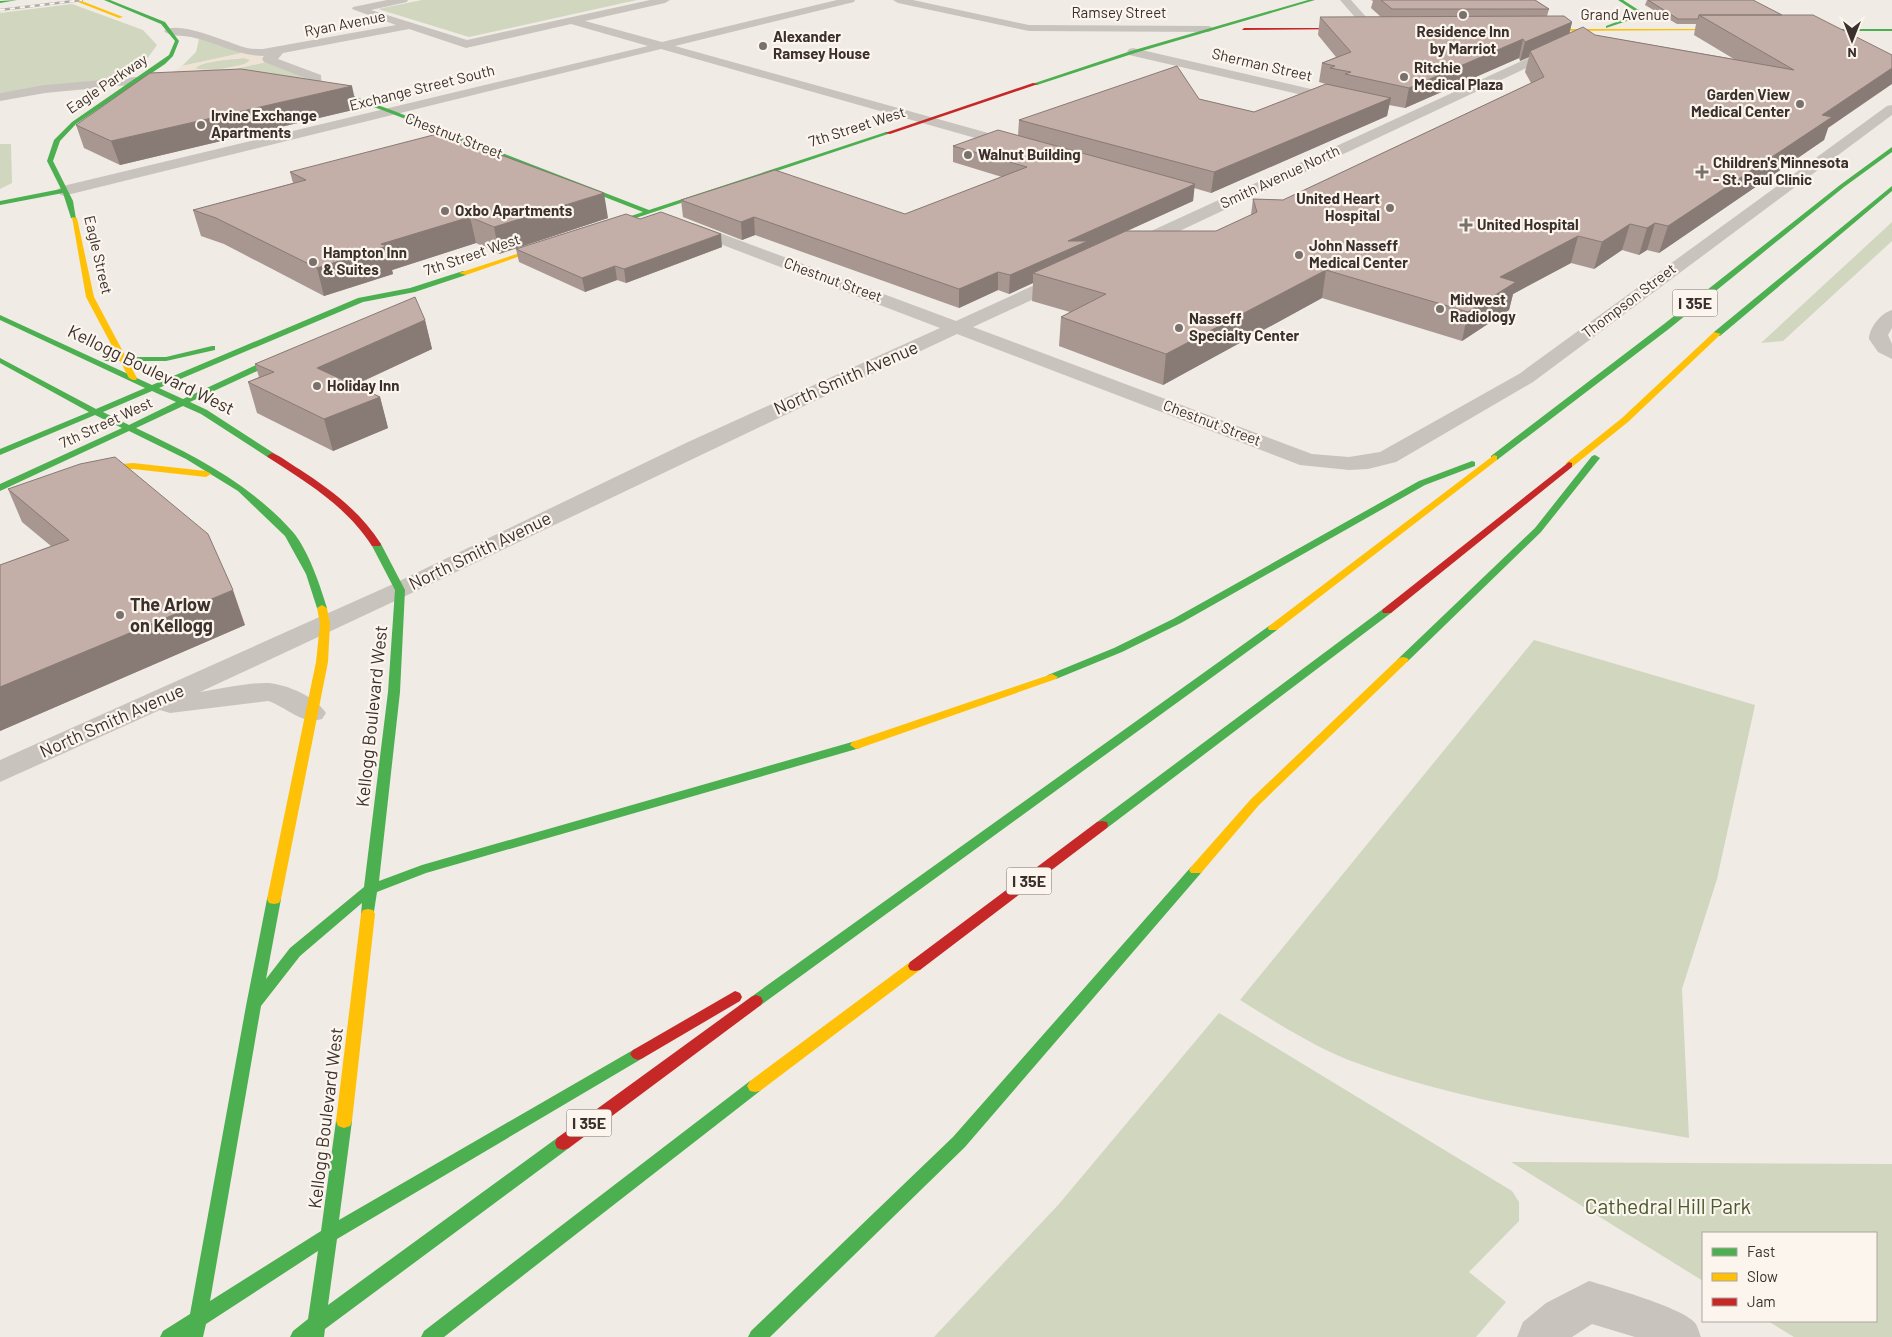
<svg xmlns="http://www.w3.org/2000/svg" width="1892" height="1337" font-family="Barlow,sans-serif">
<rect width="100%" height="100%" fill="#f0ebe5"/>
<path fill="#d1d6bf" d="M422,0H637L469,37L378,9Z
M72,4L143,30L157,45L144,63L122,78L0,93V13Z
M199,39H205L242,53L182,66L196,52Z
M244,58L251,60C237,71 209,73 194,68C209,60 227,60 244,58Z
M266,62L310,80L202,76Z
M0,144H11L12,183L0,189Z
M1892,222V241L1783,341L1761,343Z
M1534,640L1755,705L1717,879L1682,989L1689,1138C1574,1117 1455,1101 1346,1059C1309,1044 1274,1021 1240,1000Z
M1219,1013L1512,1191L1519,1202V1221L1469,1272L1506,1302L1476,1337H934L1059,1204Z
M1511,1162L1892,1164V1337H1794L1768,1321H1876V1233H1703V1281Z"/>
<path fill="#eee3d5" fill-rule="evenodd" d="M242,53L267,55L263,59L266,62L202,76L172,73L182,66ZM244,58L250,60L245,64L216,70L195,69L201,64L228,59Z"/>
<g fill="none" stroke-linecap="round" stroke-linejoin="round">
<path fill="#c9c3be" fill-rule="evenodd" d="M387,0H408L407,2L371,10L467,40L650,0H670L665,3L585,21L662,42L837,0H855L854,2L675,46L1024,143L1026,146L1019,150L1014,149L661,49L63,196L55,191L63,186L648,46L571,24L466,48L409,29L283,53L278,59L321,75L322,89L316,93L310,89V80L264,62L262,59L264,56C237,56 216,42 191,37C182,35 170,37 164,31C177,19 231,44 247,48C252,49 258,49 263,49L396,25L352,9L353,7Z
M893,0H913L1029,25L1209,26L1215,29L1209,32L1029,31L898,3Z
M1340,0H1351L1375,27V31H1367Z
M1561,43L1567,47L1565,50L1137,251H1125L1123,247L1125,243Z
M1133,48L1341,96L1348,100L1341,104L1129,55L1127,52L1129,49Z
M136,77L142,81L140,84L45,93L0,101V93L45,85Z
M1892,105V115L1533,382L1396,462L1368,469L1349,470L1300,465L957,334C704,452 454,575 200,692C220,689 251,682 269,683C288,685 316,697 326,713L322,719C301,725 287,707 268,701L170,713L160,710L0,782V760L391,585L688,442L940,328L681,229L679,226L681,223H693L956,321L1061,273H1073L1076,277L1073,281L973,327L1312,454L1349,457L1380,452L1519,374L1887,106Z
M1892,310V328L1888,335L1892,344V359L1878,352L1869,339C1869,328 1881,313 1892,310Z
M1589,1281C1609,1287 1684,1308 1695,1323C1698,1326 1699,1333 1701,1337H1635L1592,1324L1572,1337H1517L1523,1322L1546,1303Z"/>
<path fill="#4caf50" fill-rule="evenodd" d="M17,0L0,3V1Z
M104,0H110L165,22L179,41L173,56L165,64L76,124L60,141L53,161L73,201L76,219L71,218L63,193L0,205V201L61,189L47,161L54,140L72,122L169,55L175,41L161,24Z
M1308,0H1315L1135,53L1037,85L1032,84L1131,51Z
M1618,0H1623L1640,11L1636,18L1606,28V26L1632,16L1635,11Z
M1804,29H1892V31H1806Z
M320,87L345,93L394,111L649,210L886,132L891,133L600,230L598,229V227L643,212L390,113L341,95L318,90Z
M1892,147V152L1844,187L1670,328L1497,460H1491V456L1664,324L1840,185Z
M1892,186V191L1720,336H1714V332Z
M463,271L467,273L466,275L415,292L363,302L159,388L183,399L288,350H294V354L190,402L207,410L275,454V458H269L201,414L183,406L136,428C193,455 249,483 292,531C308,549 320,585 327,608L326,610L322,611L317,608L306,574L285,536L238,491L186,459L129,431L0,491V484L122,428L95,415L0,455V449L89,412L0,363V358L96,409L145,388L0,320V315L152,385L358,298L410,288ZM152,391L176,402L129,425L103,412Z
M212,346H215V350L166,361H106L102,359L106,357H166Z
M1595,455L1600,458L1541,532L1407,662H1399L1397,660L1399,658L1535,528L1592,456Z
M1472,461L1475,462V466L1425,485L1181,623L1122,652L1056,679H1048L1046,677L1048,675L1114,648L1173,619L1419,481Z
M376,541L381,544L405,590L400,692L379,881L422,865L852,742L856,741L862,745L860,748L426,873L377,892L373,918L368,919L363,918L361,914L362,903L300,956L261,1006L210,1301L321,1231L336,1121L338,1116L344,1114L350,1116L352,1121L339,1220L633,1050L638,1048L643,1050L646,1054L643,1058L337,1239L328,1305L557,1138L563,1136L569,1138L571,1143L569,1148L325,1329L324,1337H290L293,1331L308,1319L318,1251L206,1324L203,1337H160L163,1331L190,1314L246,1006L267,899L269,895L274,894L279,895L281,899L266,979L290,948L364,887L388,692L395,590L371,544Z
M1387,608L1391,609L1392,611L1391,613L1107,828H1097L1096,825L1097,822L1383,609Z
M1273,625L1277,626L1278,628L1277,630L761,1005L756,1007L751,1005L749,1001L751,997L1269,626Z
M1196,865L1201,867L1203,870L1201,873L965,1147L770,1337H748L751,1331L953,1137L1191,867Z
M755,1080L760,1081L763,1086L760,1091L444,1337H421L424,1331L750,1081Z"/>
<path fill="#ffc107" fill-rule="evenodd" d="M73,0H79L123,17L119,18Z
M1532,29H1733L1735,30L1534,31Z
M72,217L77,218L94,297L137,378L136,380H133L129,378L86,297Z
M550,243L555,244L466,275L459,273Z
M1714,332L1721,334L1628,422L1572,467H1566V463L1622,418Z
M1494,455L1497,456V460L1277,630H1269L1268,628L1269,626Z
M133,463L206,471L211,474L206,477L133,469L89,473L84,470L89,467Z
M322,605L327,608L330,624L328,662L281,899L279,903L274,904L269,903L267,899L316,662L320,624L317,608Z
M1403,657L1407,658L1409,660L1407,662L1259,805L1201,873H1191L1189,870L1191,867L1251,799L1399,658Z
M1052,674L1058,677L1056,679L860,748L856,749L850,745L852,742Z
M368,909L373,910L375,914L352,1121L350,1126L344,1128L338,1126L336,1121L361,914L363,910Z
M915,961L920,962L922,966L920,970L760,1091L755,1092L750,1091L747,1086L750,1081L910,962Z"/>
<path fill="#c62828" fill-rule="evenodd" d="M1244,28H1356L1358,29L1242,30Z
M1033,83L1038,84L890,134L885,133Z
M272,453C281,456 290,464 299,469C331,490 360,511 381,544L380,546H372C345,505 309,484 269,458L267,456Z
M1569,462L1572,463V467L1391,613H1383L1382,611L1383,609Z
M1102,821L1107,822L1108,825L1107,828L920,970L915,971L910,970L908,966L910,962L1097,822Z
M735,991L740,993L742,997L740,1001L643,1058L638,1060L633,1058L630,1054L633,1050Z
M756,995L761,997L763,1001L761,1005L569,1148L563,1150L557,1148L555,1143L557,1138L751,997Z"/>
<g stroke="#b1aca8" stroke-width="2.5">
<path id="rail" d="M0,10L82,0"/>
</g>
<use href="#rail" stroke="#fbf5ee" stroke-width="2" stroke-dasharray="5" stroke-linecap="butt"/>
</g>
<path fill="#a89690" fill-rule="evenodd" d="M1371,0H1535L1549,9L1547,16L1572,22L1569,33L1595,35L1734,59L1694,35L1696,24H1677L1645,5L1647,0H1753L1828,128L1824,140L1659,253L1647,250L1639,255L1622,250L1594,269L1571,263L1513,294L1509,310L1462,341L1322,298L1163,385L1059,346L1061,317L1070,312L1032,301L1033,283L1009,294L998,290L959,308L755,235L742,240L683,217L681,200L905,214L1002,177L953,162V146L1018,136L1019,120L1199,99L1254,112L1326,84L1319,82L1322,63L1336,57L1318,35L1320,17H1381L1371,8L1373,1ZM1529,57L1525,72L1531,83L1283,200L1253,199L1251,215L1216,231H1127L1193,201L1194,188L1211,193L1387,116L1389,105L1405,108L1519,58L1520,61Z
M357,109L120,165L84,148L76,125Z
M290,172L608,218L499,254L476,243L392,270L393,274L324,296L224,244L201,236L193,210L293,183Z
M722,247L626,283L617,280L585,292L519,262L516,249Z
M425,320L432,349L355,385L380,397L388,428L333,451L257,413L248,382L259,377L255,364Z
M8,489L245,625L0,731V565L51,546L22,522Z"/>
<path fill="#887a75" d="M1572,22L1568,40L1530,51L1529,57L1520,61L1525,42Z
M1523,39L1519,58L1405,108L1409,88Z
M1892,68V84L1828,128L1824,140L1659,253L1668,226L1822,115Z
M352,86L357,109L120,165L111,141Z
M1391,98L1387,116L1211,193L1214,172Z
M1195,184L1193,201L1087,249L1033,273V283L1009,294L1010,275L1068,241Z
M604,193L608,218L499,254L494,227Z
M470,217L476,243L392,270L393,274L324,296L317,268L381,244Z
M754,217L755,235L742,240L741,222Z
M1655,223L1647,250L1639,255L1647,228Z
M1630,224L1622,250L1594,269L1602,242Z
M721,234L722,247L626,283L624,269Z
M1578,236L1571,263L1513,294L1509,310L1462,341L1468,312L1500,277Z
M615,266L617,280L585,292L582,278Z
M1326,270L1322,298L1163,385L1166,354Z
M998,272V290L959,308V289Z
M425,320L432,349L326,398L317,368Z
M380,397L388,428L333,451L324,419Z
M233,590L245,625L0,731V687Z"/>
<path fill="#c3afa7" stroke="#887a75" d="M1381,0H1535L1549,9H1392Z
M1648,0H1753L1782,15H1699L1698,19H1678Z
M1699,15H1813L1892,55V68L1822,115L1832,117L1668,226L1655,223L1647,228L1630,224L1602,242L1578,236L1500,277L1516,282L1468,312L1326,270L1166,354L1061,317L1106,294L1033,273L1126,231H1216L1257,212L1253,199L1283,200L1544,77L1530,51L1583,27L1595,35L1794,70Z
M1564,16L1572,22L1525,42L1523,39L1409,88L1345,74L1351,72L1330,68L1335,66L1322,63L1351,52L1320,17Z
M1177,66L1199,99L1254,112L1326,84L1391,98L1214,172L1019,120Z
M241,69L352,86L111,141L76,125L150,73Z
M998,130L1195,184L1068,241H1088L1010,275L998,272L959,289L754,217L741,222L681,200L775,170L905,214L1027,167L953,146Z
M441,133L604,193L494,227L470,217L381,244L387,246L317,268L216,218L193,210L306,180L290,172Z
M661,212L721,234L624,269L615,266L582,278L516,249L626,214L640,219Z
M415,297L425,320L317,368L380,397L324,419L248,382L274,372L255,364Z
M115,457L208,534L233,590L0,687V565L69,540L8,489L80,464Z"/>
<g fill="#7a716c" stroke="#fbf5ee" stroke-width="2">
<circle cx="1463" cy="15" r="5"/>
<circle cx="763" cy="46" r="5"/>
<circle cx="1404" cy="77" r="5"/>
<circle cx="1800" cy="104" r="5"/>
<circle cx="201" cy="125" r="5"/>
<circle cx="968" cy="155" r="5"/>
<path d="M1699.5 164.5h5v5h5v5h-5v5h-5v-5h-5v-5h5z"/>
<circle cx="1390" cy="208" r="5"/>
<circle cx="445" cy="211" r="5"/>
<path d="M1463.5 217.5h5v5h5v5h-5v5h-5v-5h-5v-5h5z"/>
<circle cx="1299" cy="255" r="5"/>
<circle cx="313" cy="262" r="5"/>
<circle cx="1440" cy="309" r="5"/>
<circle cx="1179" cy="328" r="5"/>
<circle cx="317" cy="386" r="5"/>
<circle cx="120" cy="615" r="5"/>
</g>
<g text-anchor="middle" stroke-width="4.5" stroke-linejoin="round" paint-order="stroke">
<g font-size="15" fill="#3b302b" stroke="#fbf5ee">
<text x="1119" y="18">Ramsey Street</text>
<text x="1625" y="20">Grand Avenue</text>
<text transform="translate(345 24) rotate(-11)" y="5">Ryan Avenue</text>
<text transform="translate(1262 65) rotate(13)" y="5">Sherman Street</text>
<text transform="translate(107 84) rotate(-34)" y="5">Eagle Parkway</text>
<text transform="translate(422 88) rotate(-14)" y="5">Exchange Street South</text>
<text transform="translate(857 127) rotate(-18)" y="5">7th Street West</text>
<text transform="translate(454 136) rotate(21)" y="5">Chestnut Street</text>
<text transform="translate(1280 177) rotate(-25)" y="5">Smith Avenue North</text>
<text transform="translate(98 255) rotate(77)" y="5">Eagle Street</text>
<text transform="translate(472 255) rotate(-19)" y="5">7th Street West</text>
<text transform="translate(833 280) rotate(20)" y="5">Chestnut Street</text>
<text transform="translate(1629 301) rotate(-37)" y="5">Thompson Street</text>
<text transform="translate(106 423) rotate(-25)" y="5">7th Street West</text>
<text transform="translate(1212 423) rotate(21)" y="5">Chestnut Street</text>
</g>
<g font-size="15" font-weight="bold" fill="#3b302b" stroke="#fbf5ee" text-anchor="start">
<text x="1463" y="37" text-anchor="middle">Residence Inn<tspan x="1463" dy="17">by Marriot</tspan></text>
<text x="773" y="42">Alexander<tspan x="773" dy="17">Ramsey House</tspan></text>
<text x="1414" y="73">Ritchie<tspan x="1414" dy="17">Medical Plaza</tspan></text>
<text x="1790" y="100" text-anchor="end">Garden View<tspan x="1790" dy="17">Medical Center</tspan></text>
<text x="211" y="121">Irvine Exchange<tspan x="211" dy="17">Apartments</tspan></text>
<text x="978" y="160">Walnut Building</text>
<text x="1713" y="168">Children's Minnesota<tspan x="1713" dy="17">- St. Paul Clinic</tspan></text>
<text x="1380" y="204" text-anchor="end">United Heart<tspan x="1380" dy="17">Hospital</tspan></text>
<text x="455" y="216">Oxbo Apartments</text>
<text x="1477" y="230">United Hospital</text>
<text x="1309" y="251">John Nasseff<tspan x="1309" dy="17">Medical Center</tspan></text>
<text x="323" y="258">Hampton Inn<tspan x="323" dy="17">&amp; Suites</tspan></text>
<text x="1450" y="305">Midwest<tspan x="1450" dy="17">Radiology</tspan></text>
<text x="1189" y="324">Nasseff<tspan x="1189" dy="17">Specialty Center</tspan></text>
<text x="327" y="391">Holiday Inn</text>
</g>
<g fill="#fbf5ee" stroke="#756b66" stroke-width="1">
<rect x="1672.5" y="289.5" width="45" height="27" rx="4"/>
<rect x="1006.5" y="867.5" width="45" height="27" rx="4"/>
<rect x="566.5" y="1109.5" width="45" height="27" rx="4"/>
</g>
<g font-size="16" font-weight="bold" fill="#3b302b">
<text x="1695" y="309">I 35E</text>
<text x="1029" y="887">I 35E</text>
<text x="589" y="1129">I 35E</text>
</g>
<g font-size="18" fill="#3b302b" stroke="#fbf5ee">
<text transform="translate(151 370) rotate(26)" y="6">Kellogg Boulevard West</text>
<text transform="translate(846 378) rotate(-24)" y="6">North Smith Avenue</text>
<text transform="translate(480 551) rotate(-26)" y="6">North Smith Avenue</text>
<text transform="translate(372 716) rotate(-84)" y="6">Kellogg Boulevard West</text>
<text transform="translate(112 721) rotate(-24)" y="6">North Smith Avenue</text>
<text transform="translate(326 1118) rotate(-83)" y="6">Kellogg Boulevard West</text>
</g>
<g font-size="18" font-weight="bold" fill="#3b302b" stroke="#fbf5ee" text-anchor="start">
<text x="130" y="611">The Arlow<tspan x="130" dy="21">on Kellogg</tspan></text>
</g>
<g font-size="21" fill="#4a5a2e" stroke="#fbf5ee">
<text x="1668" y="1214">Cathedral Hill Park</text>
</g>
</g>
<rect x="1702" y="1232" width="175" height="90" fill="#fbf5ee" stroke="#aea6a0"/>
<rect x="1712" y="1248" width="25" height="8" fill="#4caf50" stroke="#aea6a0"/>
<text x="1747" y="1257" font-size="15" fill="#3b302b">Fast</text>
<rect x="1712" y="1273" width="25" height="8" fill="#ffc107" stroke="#aea6a0"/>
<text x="1747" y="1282" font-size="15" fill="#3b302b">Slow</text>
<rect x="1712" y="1298" width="25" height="8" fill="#c62828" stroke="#aea6a0"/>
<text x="1747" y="1307" font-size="15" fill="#3b302b">Jam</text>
<g transform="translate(1852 40) rotate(180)" stroke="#fbf5ee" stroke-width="4" paint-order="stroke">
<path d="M0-4L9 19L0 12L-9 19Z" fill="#3b302b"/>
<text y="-8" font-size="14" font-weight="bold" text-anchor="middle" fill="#3b302b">N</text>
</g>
</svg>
